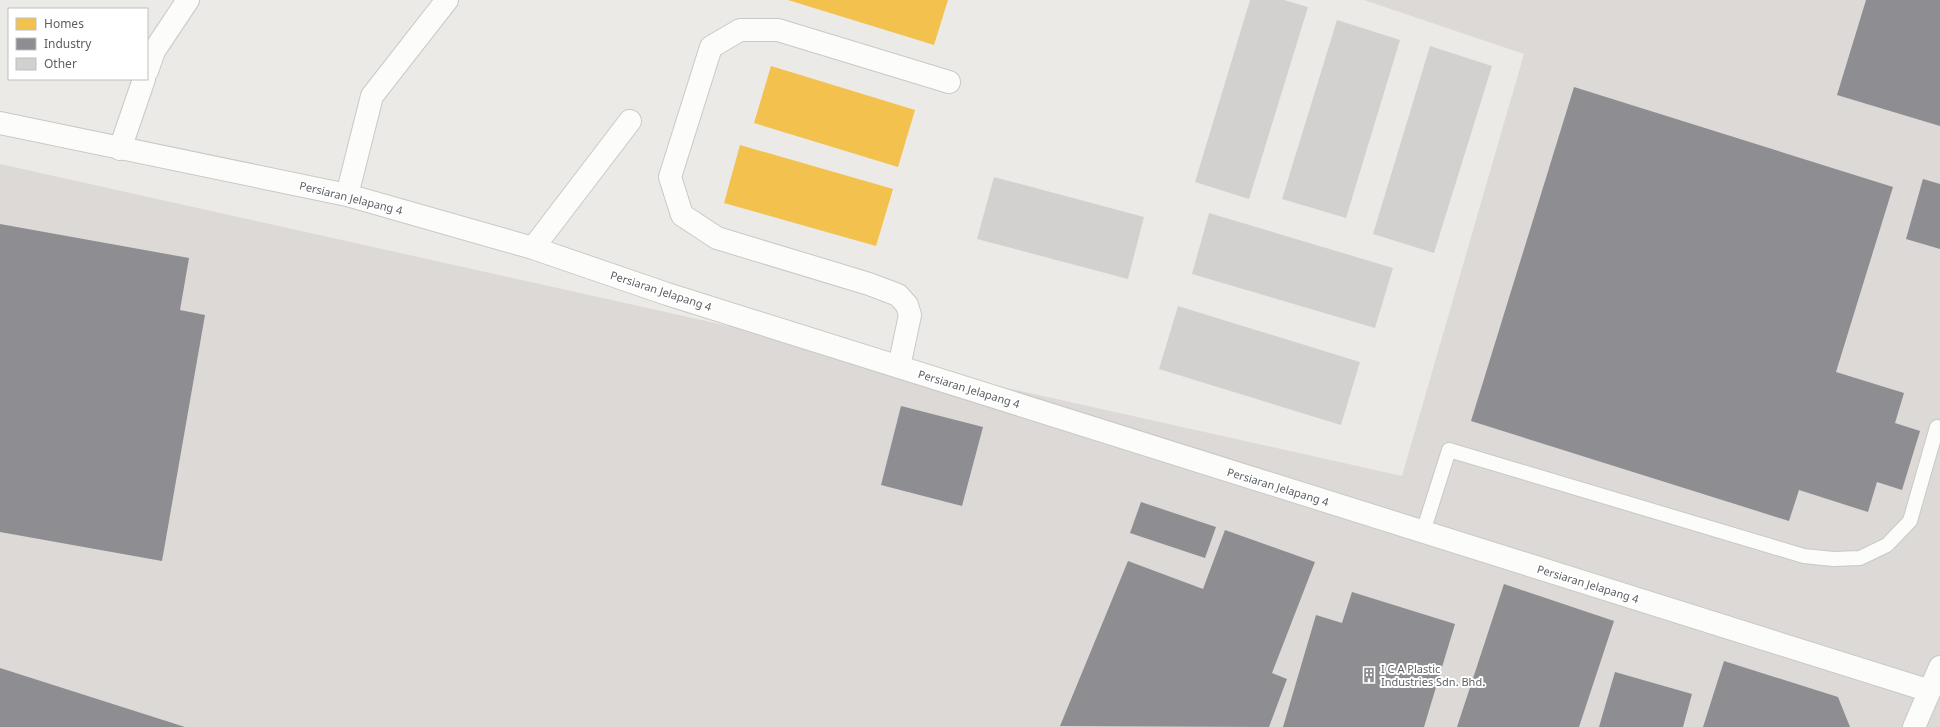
<svg xmlns="http://www.w3.org/2000/svg" width="1940" height="727" font-family="'Noto Sans',sans-serif">
<rect width="100%" height="100%" fill="#eceae6"/>
<path fill="#dcd9d6" d="M1364,0H1940V727H84L0,705V164L1402,476L1524,54Z"/>
<path fill="#f2c14e" d="M788,0H948L934,45Z
M771,66L915,110L898,167L754,123Z
M740,145L893,189L876,246L724,203Z"/>
<path fill="#8d8d92" d="M1866,0H1940V126L1837,95Z
M1574,87L1893,187L1836,372L1904,393L1895,423L1920,431L1902,490L1877,482L1868,512L1799,490L1789,521L1471,421Z
M1923,179L1940,184V249L1906,239Z
M0,224L189,258L180,310L205,315L162,561L0,532Z
M901,406L983,427L962,506L881,485Z
M1141,502L1216,527L1205,558L1130,533Z
M1225,530L1315,562L1272,673L1287,679L1269,727L1060,726L1128,561L1203,589Z
M1504,584L1614,621L1579,727H1457Z
M1352,592L1455,624L1424,727H1283L1316,615L1342,623Z
M1724,661L1838,697L1850,727H1703Z
M0,668L185,727H0Z
M1615,672L1692,694L1683,727H1599Z"/>
<path fill="#d3d1cf" d="M1250,0H1284L1308,7L1249,199L1195,182Z
M1337,20L1400,40L1346,218L1282,199Z
M1430,46L1492,66L1434,253L1373,234Z
M994,177L1144,217L1128,279L977,239Z
M1209,213L1393,268L1375,328L1192,274Z
M1178,306L1360,362L1341,425L1159,369Z"/>
<g fill="none" stroke-linecap="round" stroke-linejoin="round">
<g stroke="#c8c9c8" stroke-width="16">
<path id="service" d="M1423,532L1449,450L1804,556L1833,559L1860,558L1887,545L1910,521L1937,427"/>
</g>
<g stroke="#c8c9c8" stroke-width="24">
<path id="minor" d="M147,71L154,51L188,0
M0,123L347,195L533,248L667,294L1930,691
M120,149L144,79
M347,195L372,96L447,0
M533,248L630,121
M899,367L910,315L907,305L898,295L869,284L717,238L682,215L670,177L711,47L740,30H778L949,82
M1914,727L1940,667"/>
</g>
<use href="#service" stroke="#fcfcfb" stroke-width="14"/>
<use href="#minor" stroke="#fcfcfb" stroke-width="22"/>
</g>
<defs>
<g id="building-bare" transform="scale(1.2)"><path d="M-4-6H4V6H1V3H-1V6H-4ZM-2.5-4.3h1.7v1.8h-1.7ZM.8-4.3h1.7v1.8H.8ZM-2.5-1h1.7V.8h-1.7ZM.8-1h1.7V.8H.8Z" fill="#8e9092" stroke="#fff" stroke-width="2.5" paint-order="stroke"/></g>
</defs>
<g fill-rule="evenodd">
<use href="#building-bare" x="1369" y="675"/>
</g>
<g text-anchor="middle" stroke-width="4" stroke-linejoin="round" paint-order="stroke">
<g font-size="11" fill="#5c6064" stroke="#fff">
<text transform="translate(351 198) rotate(14)" y="4">Persiaran Jelapang 4</text>
<text transform="translate(661 291) rotate(18)" y="4">Persiaran Jelapang 4</text>
<text transform="translate(969 389) rotate(17)" y="4">Persiaran Jelapang 4</text>
<text transform="translate(1278 487) rotate(17)" y="4">Persiaran Jelapang 4</text>
<text transform="translate(1588 584) rotate(17)" y="4">Persiaran Jelapang 4</text>
</g>
<g font-size="11" fill="#5c6064" stroke="#fff" text-anchor="start">
<text x="1381" y="673">I C A Plastic<tspan x="1381" dy="13">Industries Sdn. Bhd.</tspan></text>
</g>
</g>
<rect x="8" y="8" width="140" height="72" fill="#ffffff" stroke="#bebfc1"/>
<rect x="16" y="18" width="20" height="12" fill="#f2c14e" stroke="#bebfc1"/>
<text x="44" y="28" font-size="12" fill="#5c6064">Homes</text>
<rect x="16" y="38" width="20" height="12" fill="#8d8d92" stroke="#bebfc1"/>
<text x="44" y="48" font-size="12" fill="#5c6064">Industry</text>
<rect x="16" y="58" width="20" height="12" fill="#d3d1cf" stroke="#bebfc1"/>
<text x="44" y="68" font-size="12" fill="#5c6064">Other</text>
</svg>
